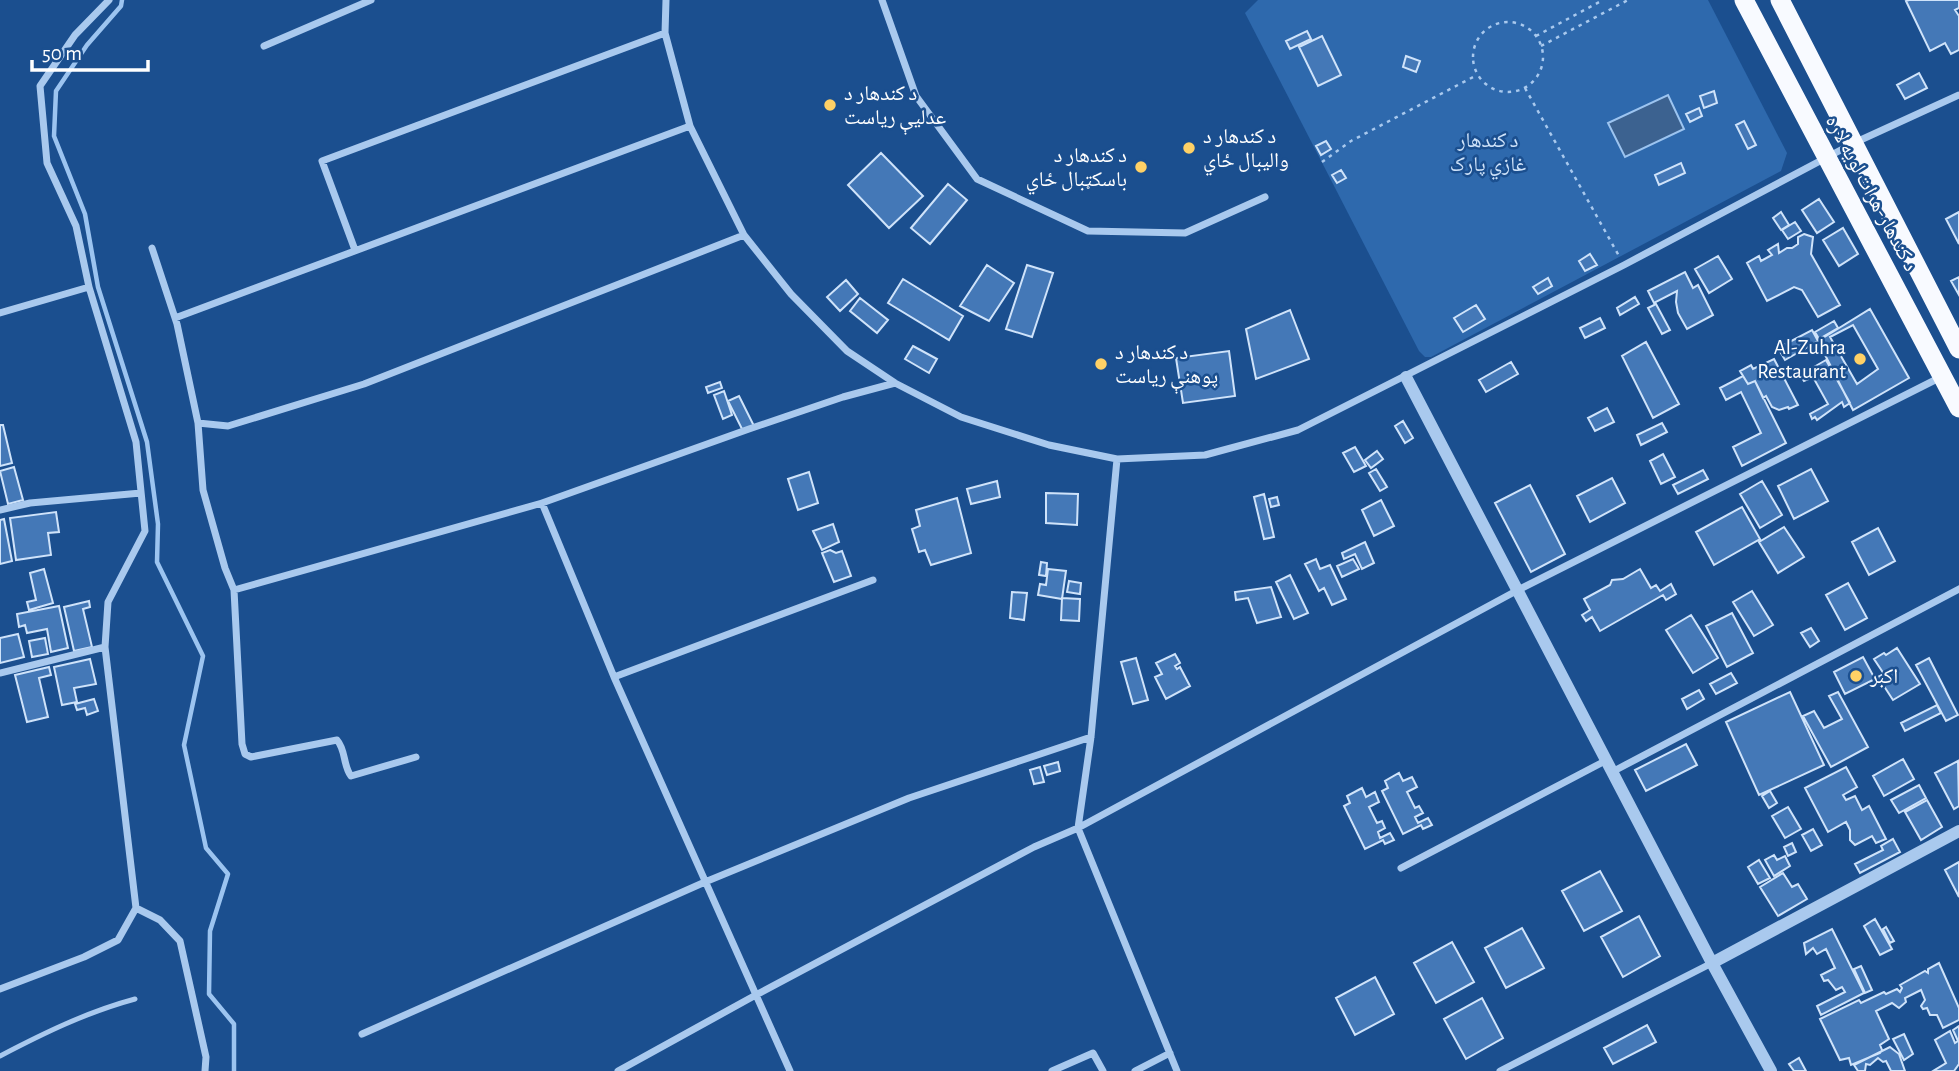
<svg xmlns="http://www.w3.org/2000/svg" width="1959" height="1071" font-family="'Alegreya Sans','Noto Naskh Arabic',sans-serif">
<rect width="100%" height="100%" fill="#1b4f8f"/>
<path fill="#2e69ad" d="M1258,0H1708L1787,153L1781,171L1431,357H1425L1419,351L1245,13Z"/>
<path fill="#3c6290" stroke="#9cc4f0" stroke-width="2" d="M1668,95L1684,129L1625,157L1608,123Z"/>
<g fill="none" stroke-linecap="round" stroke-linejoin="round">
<path stroke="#9cc4f0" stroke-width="4.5" d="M122,0L121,6L87,45L56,91L54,136L85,214L98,287L147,442L158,524L157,562L203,656L184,745L206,848L228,874L210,931L209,994L234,1024V1071"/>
</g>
<path fill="#4478b7" stroke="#cfe3fa" stroke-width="2" fill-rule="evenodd" d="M1909,0H1959V8L1955,10L1959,16V50L1951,54L1945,43L1930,51L1906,1Z
M1307,31L1311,39L1290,49L1286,41Z
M1322,36L1341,75L1318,86L1299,47Z
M1406,56L1420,61L1416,72L1403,67Z
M1919,73L1927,88L1905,99L1897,85Z
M1714,91L1717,103L1704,108L1700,96Z
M1699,108L1702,116L1690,122L1686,114Z
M1744,121L1756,145L1748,149L1736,125Z
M1326,141L1331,149L1321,155L1316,146Z
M881,153L923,196L889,228L848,185Z
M1681,163L1685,173L1659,185L1655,175Z
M1341,170L1346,178L1337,183L1332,175Z
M948,184L967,200L930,244L911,228Z
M1819,199L1834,222L1817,233L1802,210Z
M1781,212L1789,225L1781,230L1773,218Z
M1959,212V244L1946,219Z
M1795,222L1801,231L1788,239L1782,230Z
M1843,228L1858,254L1839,266L1823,240Z
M1804,234L1813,237L1811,254L1840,305L1818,317L1802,290L1794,287L1767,301L1747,263L1759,256L1761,261L1772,255L1768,250L1778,244L1779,253L1787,248H1792L1798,244V237Z
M1590,254L1597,265L1585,271L1579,261Z
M1718,256L1732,279L1709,293L1695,269Z
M987,265L1014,283L989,321L960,306Z
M1027,265L1053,273L1032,337L1006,329Z
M1685,272L1693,288L1698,285L1713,315L1687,329L1678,313L1676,302L1677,291L1654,303L1648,291Z
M1959,277V295L1951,281Z
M1548,278L1552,286L1538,294L1533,287Z
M903,279L963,316L949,340L888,303Z
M846,280L858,294L840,311L827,297Z
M1635,297L1639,304L1620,315L1617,308Z
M860,298L888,320L877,333L850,311Z
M1656,304L1670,330L1662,334L1648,308Z
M1476,305L1485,319L1463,332L1454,318Z
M1870,309L1909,378L1853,410L1818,341ZM1853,325L1878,369L1857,384L1830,337Z
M1290,310L1309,359L1256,379L1246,329Z
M1600,318L1605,328L1585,338L1580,328Z
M1834,321L1838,328L1819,339L1815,332Z
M1812,330L1818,341L1785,360L1778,348Z
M1646,342L1679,404L1653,418L1622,356Z
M913,346L937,359L929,373L905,359Z
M1229,351L1235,396L1183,403L1176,358Z
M1774,359L1798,405L1789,409L1788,407L1779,410L1772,407L1766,396L1763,398L1755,381L1748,384L1740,371L1751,365L1753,369Z
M1826,360L1850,403L1844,407L1842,402L1817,420L1815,417L1812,419L1810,414L1828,404L1813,377L1804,381L1800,375Z
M1511,362L1518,374L1486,392L1479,380Z
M1743,376L1748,384L1755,381L1786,443L1742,466L1733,447L1761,433L1741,392L1726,400L1720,388Z
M720,382L722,388L708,393L706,387Z
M724,391L732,415L723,419L714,395Z
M739,396L754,426L743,431L728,401Z
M1607,408L1614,422L1595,431L1588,418Z
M1403,421L1413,438L1405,443L1395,426Z
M1662,423L1667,432L1641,445L1637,435Z
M0,425H3L12,463L0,466Z
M1355,447L1366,466L1354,472L1343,453Z
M1377,451L1383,459L1371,468L1365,460Z
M1663,454L1675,477L1661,484L1650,461Z
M14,467L23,500L8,504L0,471Z
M1376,469L1387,487L1380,491L1369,473Z
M1811,469L1828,501L1794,519L1778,486Z
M1703,470L1708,479L1678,494L1673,485Z
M809,472L818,503L798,510L788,479Z
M1612,478L1625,503L1590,522L1577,496Z
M997,481L1000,497L971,504L967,489Z
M1762,481L1782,515L1760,528L1740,494Z
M1530,485L1565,554L1531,572L1495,503Z
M1046,493L1078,494L1077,525L1046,523Z
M1264,494L1274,537L1264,539L1254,497Z
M1277,497L1279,505L1271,507L1269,499Z
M957,498L971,553L931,565L925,550L919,552L912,529L920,526L916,510Z
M1381,500L1394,526L1374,536L1362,510Z
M1742,507L1760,539L1714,565L1696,532Z
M56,512L59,532L48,533L51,555L16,560L10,518Z
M4,519L12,561L0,564V520Z
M833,524L839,542L822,550L813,531Z
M1784,527L1804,557L1778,573L1759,542Z
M1878,528L1895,561L1869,575L1852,542Z
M1365,542L1374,563L1362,569L1355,554L1344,559L1342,553Z
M830,550L836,553L842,551L851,576L834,582L822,553Z
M1316,559L1320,569L1330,565L1346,599L1332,605L1324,588L1319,591L1305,564Z
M1353,559L1359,569L1342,577L1337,566Z
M1041,562L1047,563L1046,576L1039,575Z
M44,569L53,603L29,610L27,602L36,600L30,573Z
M1048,569L1066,571L1062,599L1038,595L1040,584L1046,585Z
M1640,569L1651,588L1656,585L1660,591L1671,584L1676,594L1666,600L1663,595L1600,631L1592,617L1586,621L1582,615L1590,610L1584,599L1610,585L1612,580L1623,579Z
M1290,575L1308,613L1294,619L1276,582Z
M1069,581L1081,583L1080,594L1067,592Z
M1848,583L1867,618L1845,630L1826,595Z
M1271,587L1281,617L1257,623L1248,598L1236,600L1235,592Z
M1752,591L1773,625L1754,636L1733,602Z
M1012,592L1027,593L1024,620L1010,618Z
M1062,598L1080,599L1079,621L1061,620Z
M89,601L90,607L83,609L92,647L74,651L64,607Z
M59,606L68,648L51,652L47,629L27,633L25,625L19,627L17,614Z
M1732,613L1753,653L1727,667L1706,626Z
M1691,615L1718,658L1693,673L1666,630Z
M1811,628L1819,641L1810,647L1801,633Z
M18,634L24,657L0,663V638Z
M45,638L48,654L32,657L29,641Z
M1897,648L1920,684L1893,700L1878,677L1884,674L1874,659L1884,653L1886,655Z
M1175,654L1180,663L1175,666L1177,669L1180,667L1190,686L1166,699L1155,677L1162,674L1156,663Z
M1863,657L1875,679L1845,694L1834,672Z
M1136,658L1148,700L1133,704L1121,662Z
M1929,658L1958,715L1946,721L1916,665Z
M90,659L96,684L74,688L77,702L62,705L54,667Z
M49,667L51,675L39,678L48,717L27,722L15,675Z
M1731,673L1737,683L1716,694L1710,684Z
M1699,690L1704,699L1687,709L1682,699Z
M1790,692L1824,765L1759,795L1726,722Z
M1838,692L1868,747L1831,767L1803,716L1814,711L1824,728L1842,719L1829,696Z
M94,699L98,711L87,715L85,708L77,710L75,704Z
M1937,705L1941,713L1905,731L1901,723Z
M1686,744L1697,765L1646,791L1635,770Z
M1903,759L1914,779L1884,796L1873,776Z
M1958,761L1959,806L1954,809L1935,773Z
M1058,762L1060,771L1047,775L1044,766Z
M1040,767L1044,782L1034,784L1030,770Z
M1846,767L1857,787L1843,795L1846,800L1855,796L1862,810L1869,806L1886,839L1876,843L1872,836L1855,845L1850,840V830L1846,822L1828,832L1805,788Z
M1399,773L1403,781L1412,777L1417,787L1407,792L1415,808L1419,806L1423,813L1415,817L1418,823L1428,818L1432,825L1423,829L1421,825L1403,834L1382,791L1388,788L1385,781Z
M1919,785L1926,798L1899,813L1891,800Z
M1362,788L1366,797L1375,792L1379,802L1369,807L1377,823L1382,821L1385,828L1378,832L1380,838L1390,833L1394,840L1385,844L1383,840L1365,849L1344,806L1350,803L1347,796Z
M1770,791L1777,803L1769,808L1762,796Z
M1927,800L1942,827L1921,840L1905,812Z
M1788,807L1801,829L1785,838L1772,816Z
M1813,829L1822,845L1811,851L1802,835Z
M1893,839L1900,852L1860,873L1855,864L1883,850L1881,846Z
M1792,843L1796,852L1788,856L1784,847Z
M1774,855L1777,860L1785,856L1790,866L1774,876L1765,860Z
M1759,860L1770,878L1758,884L1748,867Z
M1959,862V897L1945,870Z
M1600,871L1622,911L1584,931L1562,891Z
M1783,873L1792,887L1798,884L1807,899L1778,916L1760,887Z
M1639,916L1660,956L1623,977L1601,937Z
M1875,919L1892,949L1880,955L1864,926Z
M1886,927L1894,941L1890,943L1883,929Z
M1522,928L1544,968L1506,988L1485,948Z
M1832,929L1864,993L1821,1015L1817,1006L1845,992L1842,987L1836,990L1828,980L1824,981L1821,975L1835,968L1826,949L1817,954L1813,948L1806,954L1804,943Z
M1452,942L1474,982L1436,1003L1414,963Z
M1939,963L1959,1008V1020L1943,1028L1937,1015H1930L1927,1008L1923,1009L1921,1006L1925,1000L1921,990L1905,998L1906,1002L1899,1008L1892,1003L1876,1011L1889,1039L1880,1045L1882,1050L1880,1053L1851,1065L1849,1058L1840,1060L1820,1019L1859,1000L1861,1003L1884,992L1886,994L1897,989L1900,992L1902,988L1900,985L1925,971L1928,973V969Z
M1861,966L1872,990L1865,993L1854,969Z
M1375,977L1394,1014L1355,1035L1336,998Z
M1482,998L1503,1038L1466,1059L1444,1019Z
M1647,1025L1656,1042L1613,1064L1604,1048Z
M1959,1026V1064L1954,1071H1933L1946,1063L1935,1040L1950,1031L1955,1043L1958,1041L1953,1030Z
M1904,1034L1913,1054L1904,1060L1893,1039Z
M1890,1047L1899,1054L1905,1071H1891L1886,1061L1883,1062L1878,1058L1870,1065L1866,1064L1865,1071H1858L1854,1065Z
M1799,1058L1806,1071H1794L1789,1064Z"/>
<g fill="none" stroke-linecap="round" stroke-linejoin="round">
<path stroke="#a9c9ee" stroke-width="2.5" stroke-dasharray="3.5 5" stroke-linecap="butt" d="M1473 57a35 35 0 1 1 70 0a35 35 0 1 1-70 0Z
M1536,36L1603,0
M1541,46L1628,0
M1525,88L1619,256
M1322,162L1351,141L1477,75"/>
<path stroke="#a9c9ee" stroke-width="5" d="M0,1056C44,1033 87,1012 135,999"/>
<path stroke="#a9c9ee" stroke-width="7" d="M666,0L665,33L690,126L744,235L791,294L847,351L895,383L961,417L1049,445L1117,459L1205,455L1298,430L1624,265L1854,143L1959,95
M882,0L916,96L977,179L1088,231L1185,233L1265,197
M264,46L371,0
M152,248L177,324L198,423L203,490L225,568L234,590L242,744L245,754L251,757L337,740C346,750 343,766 351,776L416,757
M355,250L322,161L665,33
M0,313L89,287
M175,318L690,126
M198,423L228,426L364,384L744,235
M1117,459L1091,737L1078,828L1177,1071
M542,503L614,677L790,1071
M0,510L30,503L141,493
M234,590L542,503L749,429L843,397L895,383
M0,673L105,647
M614,677L873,580
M1612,772L1959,589
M1401,868L1607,760
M136,908L160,920L180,941L206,1057L205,1071
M0,989L84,957L118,940L136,908L105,647L108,602L145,531L136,442L89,287L76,226L47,163L40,86L75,35L109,0
M362,1034L705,882L909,798L1091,737
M618,1071L754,996L1034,847L1078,828L1518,590L1941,377
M1052,1071L1093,1053L1103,1071
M1135,1071L1170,1053
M1500,1071L1712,963"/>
<path stroke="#a9c9ee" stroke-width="12" d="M1406,377L1712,963L1771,1071
M1712,963L1959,831"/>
<path stroke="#f8faff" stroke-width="19" d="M1744,0L1959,408
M1780,0L1959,349"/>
</g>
<g fill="#ffd166" stroke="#1b4f8f" stroke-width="2.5">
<circle cx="830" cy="105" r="7"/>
<circle cx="1189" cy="148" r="7"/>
<circle cx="1141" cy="167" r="7"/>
<circle cx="1860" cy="359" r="7"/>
<circle cx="1101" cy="364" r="7"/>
<circle cx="1856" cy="676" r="7"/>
</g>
<g text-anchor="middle" stroke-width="5" stroke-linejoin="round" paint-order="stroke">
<g font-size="21" fill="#fff" stroke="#1b4f8f" text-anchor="start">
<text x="844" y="100">د کندهار د<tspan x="844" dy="24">عدلیې رياست</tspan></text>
<text x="1203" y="143">د کندهار د<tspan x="1203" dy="24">واليبال ځاي</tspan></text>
<text x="1127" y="162" text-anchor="end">د کندهار د<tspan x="1127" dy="24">باسکټبال ځاي</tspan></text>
<text x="1846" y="354" text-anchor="end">Al-Zuhra<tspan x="1846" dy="24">Restaurant</tspan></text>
<text x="1115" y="359">د کندهار د<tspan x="1115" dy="24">پوهنې رياست</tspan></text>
<text x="1870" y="683">اکبر</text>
</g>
<g font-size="21" fill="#cfe3fa" stroke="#1b4f8f">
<text x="1488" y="147">د کندهار<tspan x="1488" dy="24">غازي پارک</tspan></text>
</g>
<g font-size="21" fill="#fff" stroke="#1b4f8f">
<text transform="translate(1872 193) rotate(62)" y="7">د کندهار-هرات لويه لاره</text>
</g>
</g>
<path d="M32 60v10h116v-10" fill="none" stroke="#ffffff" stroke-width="3.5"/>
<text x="42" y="60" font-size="21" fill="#ffffff" stroke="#1b4f8f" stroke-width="5" paint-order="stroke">50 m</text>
</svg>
